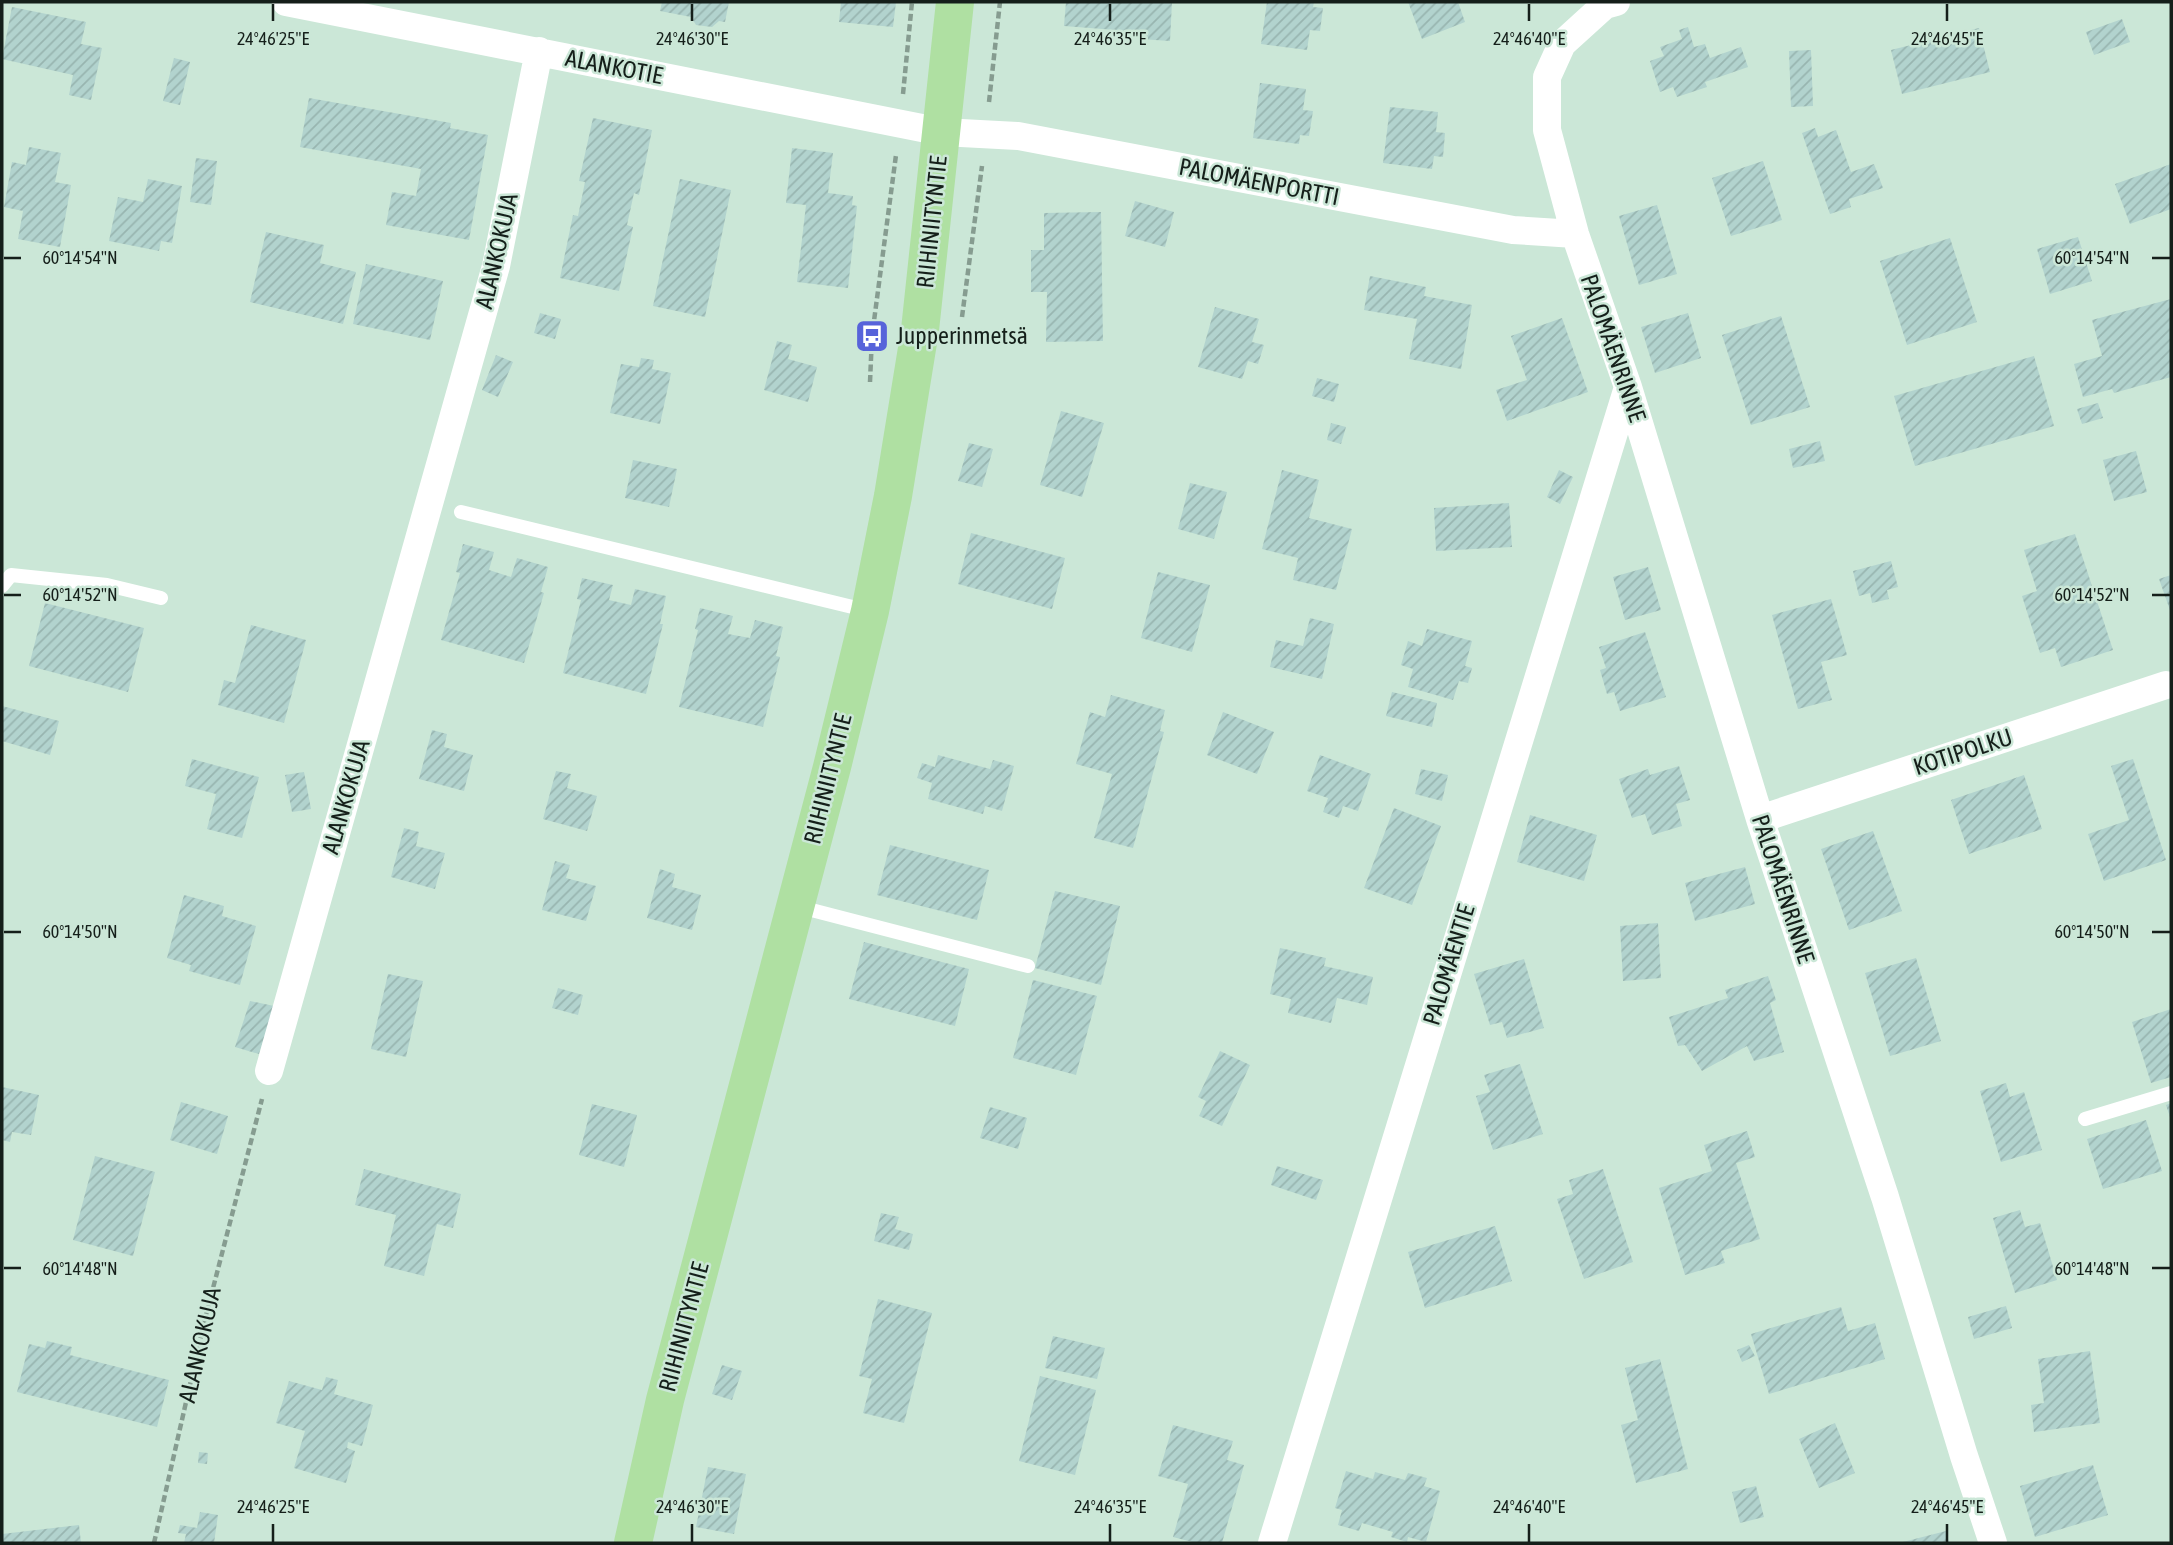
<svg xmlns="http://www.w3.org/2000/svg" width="2173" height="1545" font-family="'Asap Condensed',sans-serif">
<defs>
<pattern id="building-hatch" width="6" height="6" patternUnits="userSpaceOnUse" patternTransform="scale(1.75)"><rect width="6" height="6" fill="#b2d3ce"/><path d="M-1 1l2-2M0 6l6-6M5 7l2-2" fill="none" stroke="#98b5b0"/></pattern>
</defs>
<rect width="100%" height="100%" fill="#cbe7d7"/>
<path fill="url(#building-hatch)" d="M662,2H729L725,22L719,21L712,27L696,25L691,17L660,11Z
M841,2H896L893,27L839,22Z
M1066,2H1172L1170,41L1140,39L1141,32L1064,26Z
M1267,2H1314L1313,7L1323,8L1320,31L1310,30L1307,50L1261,44Z
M1408,2H1458L1465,22L1422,39Z
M12,7L86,22L81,44L102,48L91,100L69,95L73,75L2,59Z
M2122,19L2130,42L2094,55L2086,32Z
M1688,27L1694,47L1705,44L1710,58L1741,47L1748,67L1705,82L1707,87L1677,97L1673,87L1660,92L1650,61L1664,56L1660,47L1682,39L1679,30Z
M1979,28L1990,72L1902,94L1891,50Z
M1811,50L1813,106L1791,107L1789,51Z
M174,58L190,62L180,105L163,101Z
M1260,83L1306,89L1303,110L1313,111L1309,136L1300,135L1299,144L1253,138Z
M309,98L451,123L450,128L488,135L469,240L386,225L392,192L416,196L421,169L300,147Z
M1390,107L1438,112L1436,132L1445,133L1443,157L1434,156L1432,169L1383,163Z
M593,118L652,130L639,195L634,193L627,225L633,227L619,291L560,278L573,215L578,216L585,182L579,181Z
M1815,128L1818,137L1836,130L1851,172L1874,164L1883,188L1849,199L1851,207L1830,214L1802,133Z
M29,147L61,153L55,182L71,185L60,247L18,239L23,211L4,207L12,162L26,165Z
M792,148L833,153L828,193L853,196L852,205L857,206L848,288L797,282L806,205L786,203Z
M196,158L217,161L211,205L190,202Z
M1763,161L1782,220L1731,236L1712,178Z
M2171,164V209L2130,224L2115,184Z
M148,179L182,186L172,243L161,241L159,251L109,241L118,197L143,202Z
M680,179L731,190L705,317L653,306Z
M1135,201L1174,212L1165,247L1125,236Z
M1657,205L1677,274L1639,285L1619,216Z
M1101,212L1103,341L1046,342L1047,292H1031V250H1044V213Z
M266,232L324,245L320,263L356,272L343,324L250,302Z
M2078,237L2092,281L2050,294L2037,249Z
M1950,238L1977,322L1907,345L1880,261Z
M366,264L443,281L430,340L353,324Z
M1370,276L1426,287L1424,296L1472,305L1461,369L1409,359L1417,319L1364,310Z
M2171,299V377L2114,393L2112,389L2083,397L2074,364L2102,356L2092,320Z
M1215,307L1259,319L1252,342L1264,345L1258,364L1248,361L1242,379L1198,367Z
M540,313L561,319L555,339L534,333Z
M1688,313L1701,358L1655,373L1641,327Z
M1781,316L1810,407L1751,425L1722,335Z
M1562,318L1588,392L1507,421L1496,390L1527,380L1511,336Z
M777,341L792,345L788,359L817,367L808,402L764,390Z
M496,355L513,362L498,397L482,390Z
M2034,356L2054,426L1915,466L1894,396Z
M641,358L654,360L652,369L671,373L660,424L610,413L621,364L639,367Z
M1317,378L1339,384L1334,402L1312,396Z
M2098,403L2103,418L2082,424L2077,409Z
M1061,411L1104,423L1082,497L1040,485Z
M1331,423L1346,427L1341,444L1327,440Z
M1820,441L1825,461L1793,468L1789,449Z
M969,443L993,449L982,487L958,481Z
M2136,451L2147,492L2114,501L2103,460Z
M633,460L677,469L669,507L625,498Z
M1282,470L1319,480L1309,518L1352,529L1336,590L1293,580L1298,558L1262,549Z
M1559,470L1573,477L1560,504L1547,497Z
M1190,483L1227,492L1214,539L1178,529Z
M1509,503L1512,547L1436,551L1434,508Z
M971,533L1065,558L1052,609L958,584Z
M2075,534L2113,650L2061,667L2055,648L2040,653L2022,596L2037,591L2024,550Z
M463,544L494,552L489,570L511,577L517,558L548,567L541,592L544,593L524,663L441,640L460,573L456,572Z
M1891,561L1898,587L1887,590L1889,599L1872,603L1870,593L1859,596L1853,571Z
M1648,567L1661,610L1625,620L1613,577Z
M1158,572L1210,585L1192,652L1141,638Z
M2171,575V613L2159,579Z
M582,578L613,585L609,600L631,605L635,589L666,596L660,624H663L646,694L563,673L581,600L577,599Z
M1831,599L1847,655L1821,662L1832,700L1798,709L1772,615Z
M45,603L144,628L128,692L29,666Z
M700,608L733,616L728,634L750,638L755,620L783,627L776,656L780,657L763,727L679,707L698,630L695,629Z
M1310,618L1334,624L1322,679L1270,667L1276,640L1303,646Z
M251,625L306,640L284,723L218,705L224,680L235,683Z
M1427,629L1472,641L1465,666L1472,668L1468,683L1459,681L1453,700L1408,687L1413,669L1401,665L1408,641L1422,646Z
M1645,632L1666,697L1620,711L1614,692L1607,694L1600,670L1606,668L1599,647Z
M1392,692L1437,703L1432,727L1386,716Z
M1111,695L1165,710L1160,731L1164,732L1133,848L1094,838L1112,774L1076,764L1090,712L1105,717Z
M2,706L59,721L50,755L2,741Z
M1223,712L1274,732L1257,774L1207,755Z
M432,730L447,734L444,747L473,755L464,791L419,779Z
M938,755L990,769L993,760L1014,766L1002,811L985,806L983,814L928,799L932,783L917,778L922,763L935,767Z
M1320,755L1371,774L1358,811L1343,806L1339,818L1323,812L1328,798L1307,791Z
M192,759L259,777L242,838L207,829L216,794L185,786Z
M2133,759L2166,860L2104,881L2088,834L2129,820L2111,766Z
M1679,766L1690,800L1676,804L1682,826L1652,835L1645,814L1632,818L1619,779L1648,769L1650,775Z
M1421,769L1448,775L1442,801L1415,794Z
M556,771L571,774L567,788L597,796L587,831L543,819Z
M304,772L311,809L292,812L285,775Z
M2024,775L2042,829L1969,854L1951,800Z
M1394,808L1441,826L1412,905L1364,888Z
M1530,815L1597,835L1584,881L1517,862Z
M404,828L419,832L416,846L445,853L435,889L391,877Z
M1873,831L1902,911L1849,930L1821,849Z
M890,845L989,870L977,920L877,895Z
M555,861L570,865L566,878L596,886L586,921L542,910Z
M1745,867L1755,904L1695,921L1685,883Z
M660,869L675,874L672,887L701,895L692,930L647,918Z
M1055,891L1120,906L1101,985L1035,968Z
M184,895L224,906L222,916L256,926L240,985L189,971L191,965L167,958Z
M1658,923L1661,978L1623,981L1620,926Z
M864,942L969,969L955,1026L849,999Z
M1280,948L1326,958L1324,966L1373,977L1367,1005L1337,998L1331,1023L1288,1013L1291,999L1270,994Z
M1916,958L1941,1041L1890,1056L1865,973Z
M1524,959L1544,1028L1507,1038L1502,1022L1490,1025L1474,974Z
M388,974L423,981L406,1057L371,1049Z
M1768,976L1776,1000L1770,1003L1784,1052L1754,1061L1747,1046L1702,1071L1685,1045L1678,1046L1669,1017L1728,998L1725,990Z
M1033,980L1097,996L1076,1075L1013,1058Z
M558,988L583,995L578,1015L552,1008Z
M250,1001L274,1006L259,1054L235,1047Z
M2171,1009V1077L2151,1083L2132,1022Z
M1220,1051L1250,1065L1222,1126L1199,1116L1206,1101L1198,1097Z
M1520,1064L1543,1134L1493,1150L1476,1096L1490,1092L1484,1075Z
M2006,1083L2010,1097L2024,1092L2042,1150L2001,1162L1980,1091Z
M2,1087L39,1095L31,1135L12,1132L10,1142L2,1140Z
M181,1102L228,1116L217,1154L170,1140Z
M2171,1103V1120L2166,1105Z
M592,1104L637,1115L624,1167L579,1155Z
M990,1107L1027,1118L1018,1149L980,1138Z
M2146,1120L2162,1171L2103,1189L2087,1139Z
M1747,1131L1755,1157L1736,1163L1760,1239L1721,1251L1725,1263L1685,1275L1659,1188L1712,1171L1704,1145Z
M95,1156L155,1172L133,1256L73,1240Z
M1277,1166L1323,1180L1316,1200L1271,1185Z
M364,1169L461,1194L453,1228L437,1224L424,1276L384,1266L396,1215L355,1205Z
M1603,1169L1633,1262L1584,1279L1557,1199L1573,1194L1569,1180Z
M2020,1210L2025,1227L2040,1223L2057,1280L2015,1293L1993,1218Z
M881,1213L899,1217L895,1229L913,1234L909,1250L874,1241Z
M1495,1226L1512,1281L1425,1308L1408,1252Z
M878,1299L932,1313L904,1423L863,1413L872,1379L859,1376Z
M2006,1306L2012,1328L1974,1339L1968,1317Z
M1841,1307L1848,1331L1875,1323L1885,1359L1769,1394L1751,1334Z
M1053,1336L1105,1348L1097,1379L1045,1368Z
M47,1341L72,1347L70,1355L169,1380L157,1427L17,1392L29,1344L45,1348Z
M1749,1345L1755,1356L1742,1362L1737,1350Z
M2090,1351L2100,1423L2034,1432L2031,1405L2044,1403L2038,1359Z
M1660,1359L1688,1469L1636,1483L1621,1425L1638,1420L1625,1368Z
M722,1365L742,1371L732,1400L712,1394Z
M1040,1376L1096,1390L1075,1475L1019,1461Z
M326,1377L338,1380L334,1394L373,1405L362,1446L348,1442L347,1448L355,1451L346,1483L294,1468L305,1431L276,1423L289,1381L322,1390Z
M1835,1423L1855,1473L1819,1488L1799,1439Z
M1173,1425L1233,1441L1227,1460L1244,1465L1222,1543H1196L1173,1537L1188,1484L1158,1476Z
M199,1452L208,1453L207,1464L198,1463Z
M2093,1465L2108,1515L2035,1537L2020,1486Z
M708,1467L746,1474L734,1534L696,1527Z
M1346,1471L1373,1479L1375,1472L1405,1480L1408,1473L1427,1478L1424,1486L1440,1491L1426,1542L1408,1537L1407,1542L1391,1537L1393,1532L1362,1523L1359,1531L1338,1525L1342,1510L1335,1508Z
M1756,1486L1764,1517L1740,1523L1732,1492Z
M200,1512L218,1515L214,1543H184L186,1534L178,1533L180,1525L197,1528Z
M79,1525L81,1543H2V1534Z
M1946,1531L1949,1543H1903V1542Z"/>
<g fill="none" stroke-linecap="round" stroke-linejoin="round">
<path stroke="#869c90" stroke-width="4.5" stroke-dasharray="7 3.5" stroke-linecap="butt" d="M903,94L912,2
M989,102L1000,2
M962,317L982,166
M870,382L872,336L896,155
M154,1543L204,1323L262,1099"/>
<path stroke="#fff" stroke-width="14" d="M461,512L869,611
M2,586L11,575L107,585L161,598
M796,906L1028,966
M2085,1119L2171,1093"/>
<path stroke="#fff" stroke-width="28" d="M286,2L942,132L1018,136L1513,230L1575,234
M1616,2L1605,5L1562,44L1547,77V130L1575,234L1628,387L1760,819L1885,1197L1964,1456L1993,1543
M1760,819L2166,685
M269,1071L496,266L539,51
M1272,1543L1628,387"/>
<path stroke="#afe0a2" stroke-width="38" d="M633,1543L665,1400L832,767L870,611L893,496L920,330L955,2"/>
</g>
<path fill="none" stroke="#151f1a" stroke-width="2.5" d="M273,4V21M692,4V21M1110,4V21M1529,4V21M1947,4V21M4,258H21M2152,258H2170M4,595H21M2152,595H2170M4,932H21M2152,932H2170M4,1268H21M2152,1268H2170M273,1524V1542M692,1524V1542M1110,1524V1542M1529,1524V1542M1947,1524V1542"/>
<defs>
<g id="bus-square" transform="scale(1.75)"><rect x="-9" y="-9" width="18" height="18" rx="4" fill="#5763da" stroke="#cbe7d7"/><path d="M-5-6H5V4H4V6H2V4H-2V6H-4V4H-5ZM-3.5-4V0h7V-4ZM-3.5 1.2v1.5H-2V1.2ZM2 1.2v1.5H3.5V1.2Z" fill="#fff"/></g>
</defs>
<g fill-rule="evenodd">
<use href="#bus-square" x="872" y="336"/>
</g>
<g text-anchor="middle" stroke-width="5" stroke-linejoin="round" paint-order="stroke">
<g font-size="24" fill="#151f1a" stroke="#cbe7d7">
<text transform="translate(614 67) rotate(11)" y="8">ALANKOTIE</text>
<text transform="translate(1259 182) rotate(11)" y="8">PALOMÄENPORTTI</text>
<text transform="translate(932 222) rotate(-84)" y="8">RIIHINIITYNTIE</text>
<text transform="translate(497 251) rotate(-77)" y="8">ALANKOKUJA</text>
<text transform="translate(1613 348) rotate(71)" y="8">PALOMÄENRINNE</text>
<text transform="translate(1963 752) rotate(-18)" y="8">KOTIPOLKU</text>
<text transform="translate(828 779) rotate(-76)" y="8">RIIHINIITYNTIE</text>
<text transform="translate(346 797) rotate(-74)" y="8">ALANKOKUJA</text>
<text transform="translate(1783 889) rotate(72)" y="8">PALOMÄENRINNE</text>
<text transform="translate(1449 965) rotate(-73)" y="8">PALOMÄENTIE</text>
<text transform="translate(684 1327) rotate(-75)" y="8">RIIHINIITYNTIE</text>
<text transform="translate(200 1345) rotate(-77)" y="8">ALANKOKUJA</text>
</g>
<g font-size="24" fill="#151f1a" stroke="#cbe7d7" text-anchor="start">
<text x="896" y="344">Jupperinmetsä</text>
</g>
</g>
<g font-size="18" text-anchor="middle" fill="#151f1a" stroke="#cbe7d7" stroke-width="5" stroke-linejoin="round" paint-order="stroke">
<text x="273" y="45">24°46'25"E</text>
<text x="692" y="45">24°46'30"E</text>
<text x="1110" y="45">24°46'35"E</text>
<text x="1529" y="45">24°46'40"E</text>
<text x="1947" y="45">24°46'45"E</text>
<text x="80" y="264">60°14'54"N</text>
<text x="2092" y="264">60°14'54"N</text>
<text x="80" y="601">60°14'52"N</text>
<text x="2092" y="601">60°14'52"N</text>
<text x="80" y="938">60°14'50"N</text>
<text x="2092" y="938">60°14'50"N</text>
<text x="80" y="1275">60°14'48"N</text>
<text x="2092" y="1275">60°14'48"N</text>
<text x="273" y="1513">24°46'25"E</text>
<text x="692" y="1513">24°46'30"E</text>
<text x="1110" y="1513">24°46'35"E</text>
<text x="1529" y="1513">24°46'40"E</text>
<text x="1947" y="1513">24°46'45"E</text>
</g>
<rect width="2173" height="1545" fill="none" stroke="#151f1a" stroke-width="7"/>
</svg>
